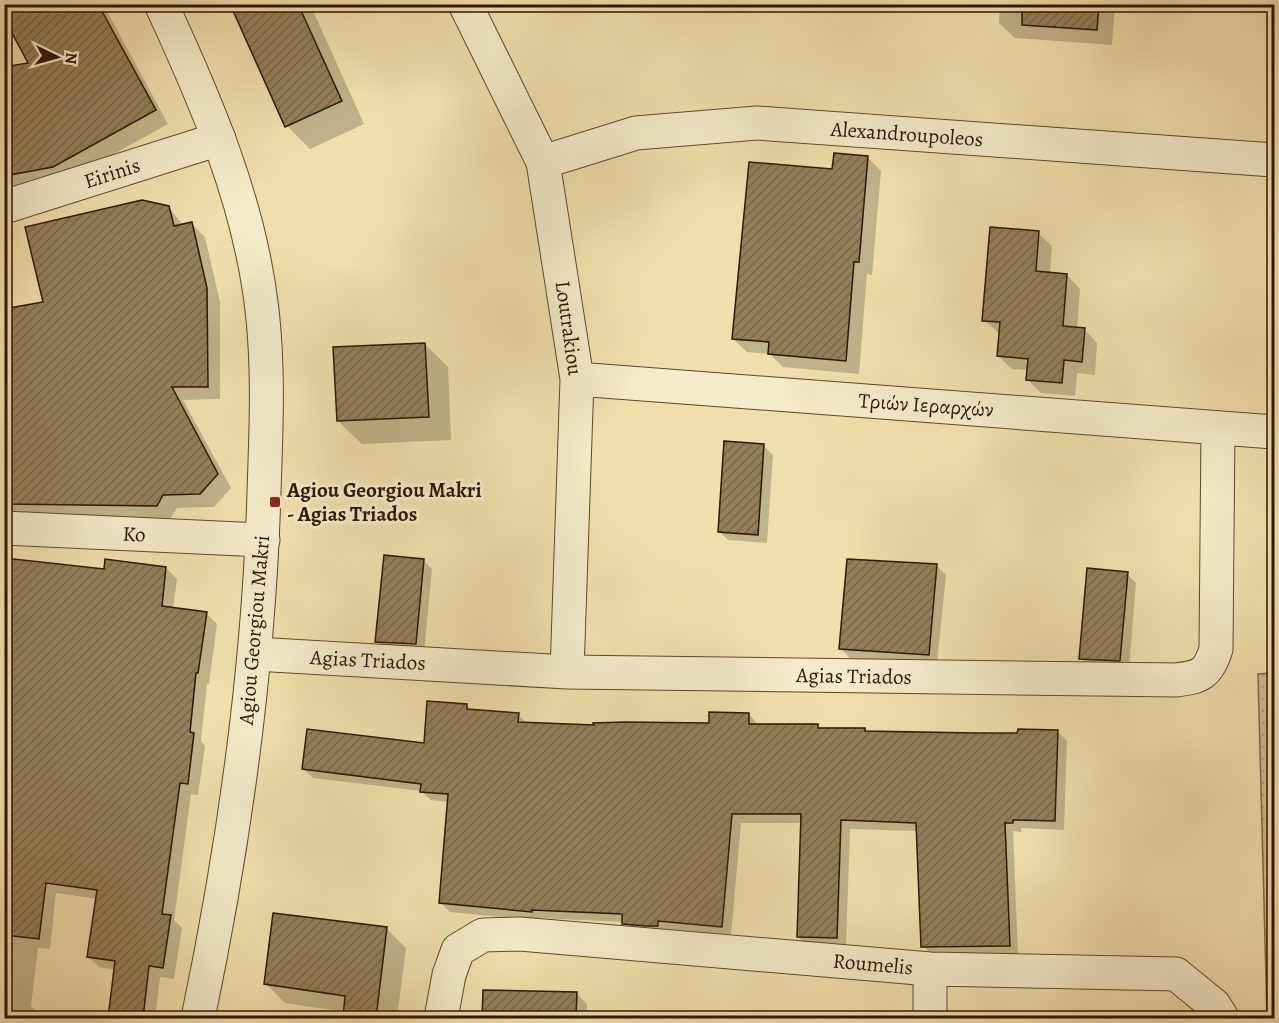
<svg xmlns="http://www.w3.org/2000/svg" width="1279" height="1023" font-family="Alegreya,serif">
<defs>
<pattern id="grass-dots" width="8" height="8" patternUnits="userSpaceOnUse" patternTransform="scale(1.5)"><rect width="8" height="8" fill="#cfbd8f"/><path d="M2 2h.1M6 6h.1" fill="none" stroke="#b2a27a" stroke-width="1.8" stroke-linecap="round"/></pattern>
<pattern id="building-hatch" width="6" height="6" patternUnits="userSpaceOnUse" patternTransform="scale(1.5)"><rect width="6" height="6" fill="#937f59"/><path d="M-1 1l2-2M0 6l6-6M5 7l2-2" fill="none" stroke="#786747"/></pattern>
</defs>
<rect width="100%" height="100%" fill="#f0dfac"/>
<filter id="stains"><feTurbulence type="fractalNoise" baseFrequency=".00333" numOctaves="4"/><feColorMatrix values="0 0 0 0 .2 0 0 0 0 .09 0 0 0 0 .02 0 0 0 .5 -.17"/></filter>
<radialGradient id="worn" r=".72"><stop offset=".6" stop-color="#630" stop-opacity="0"/><stop offset="1" stop-color="#630" stop-opacity=".3"/></radialGradient>
<path fill="url(#grass-dots)" stroke="#7e6a48" stroke-width="1.5" d="M1274,673V1018H1267L1258,674Z"/>
<path fill="#0003" d="M4,4H110L113,10L108,13L168,124L67,180L4,191V68L30,64Z
M232,4H310L364,124L310,149L287,126Z
M844,4H887V8Z
M1000,4H1115L1112,45L1015,38L999,23Z
M867,157L881,171L872,275L867,274L859,374L783,367L770,354L747,352L733,339L834,171Z
M168,207L183,225L191,223L205,237L220,302V399L183,400L231,488L214,507L177,508L170,519L4,515V310L45,303Z
M1038,233L1052,246L1050,274L1067,275L1080,289L1077,328L1084,329L1097,343L1095,375L1077,373L1075,396L1041,393L1028,380V370L1012,369L998,356L1000,334L984,320Z
M425,344L448,367L451,440L362,444L338,421Z
M764,446L773,455L767,543L728,540L719,531Z
M423,560L432,569L424,653L386,651L377,642Z
M4,562L105,571L166,568L177,579L173,609L206,613L217,624L209,684H207L201,741L205,746L198,795L191,794L174,920L182,928L174,979L160,977L155,1018H79L80,1011L110,1015L116,970L99,967L88,956L97,899L56,893L50,949L38,948L31,1006L42,1018H4Z
M937,566L946,575L937,663L850,658L841,649Z
M1127,574L1136,583L1129,669L1090,667L1081,658Z
M467,706L472,711L518,715L528,724L595,727L710,724L749,714L758,725H818L822,729H865L868,732L975,735L1058,732L1067,741L1064,830L1021,828V832L1013,831L1018,954L932,955L923,946L918,831L850,829L846,946L807,945L798,936L802,823H741L731,935L667,929V935L632,932L623,922L540,918V921L450,912L441,903L449,802L431,800L421,791L313,778L304,769L425,745Z
M386,928L406,948L397,1018H344L345,1012L285,1003L265,983Z
M484,991L576,993L587,1004V1018H483Z"/>
<path fill="url(#building-hatch)" stroke="#2e1600" stroke-width="1.5" d="M4,4H98L156,110L53,167L4,176V67L28,63L4,18Z
M230,4H298L342,101L285,127Z
M1022,4H1099L1097,30L1022,25Z
M834,153L868,156L859,262H854L846,361L768,354L769,342L732,339L749,162L832,169Z
M142,200L169,206L174,226L192,222L207,288L208,387H172L218,474L200,494L163,495L157,506L4,504V309L43,302L25,227Z
M990,227L1039,231L1036,271L1067,274L1063,326L1085,328L1082,362L1064,360L1062,383L1026,380L1028,359L997,356L1000,322L982,321Z
M425,343L429,417L337,421L333,347Z
M724,441L764,444L758,535L718,532Z
M384,555L424,559L416,644L375,642Z
M4,558L104,569L105,559L166,567L162,606L207,612L198,673H196L190,732L194,733L188,784L180,783L162,914L171,915L163,968L149,966L143,1018H108L115,961L87,957L97,890L46,883L39,939L4,935Z
M847,559L937,564L929,655L839,649Z
M1087,568L1128,572L1120,661L1079,659Z
M427,701L467,704V709L519,713L518,722L594,725L593,723L624,722L709,723V712L749,713V724H818V728H865V731L975,733H1017L1018,729L1058,730L1055,821L1013,820V823H1005L1010,946L921,947L916,823L841,820L837,938L797,937L801,814H732L722,927L658,921V926H647L622,924V914L532,910V912L439,903L448,794L420,792L421,784L302,769L307,729L424,743Z
M273,913L387,927L376,1018H343L345,996L264,984Z
M483,990L577,992L576,1018H482Z"/>
<g fill="none" stroke-linecap="round" stroke-linejoin="round">
<g stroke="#5e482b" stroke-width="35">
<path id="minor" d="M465,4L543,162L577,379L567,672
M543,162L636,133L757,123L1274,160
M4,207L219,139
M577,379L1274,432
M4,528L263,540
M255,654L567,672L1176,680C1201,677 1208,674 1216,649L1218,428
M930,969V1018
M441,1018L449,975L458,950L483,935L520,934L930,969L1176,974L1214,1005L1222,1018"/>
</g>
<g stroke="#5e482b" stroke-width="35">
<path id="tertiary" d="M161,4C206,101 250,203 262,310C269,370 266,431 264,492C259,668 234,846 198,1018"/>
</g>
<use href="#minor" stroke="#f5eac9" stroke-width="33"/>
<use href="#tertiary" stroke="#f5eac9" stroke-width="33"/>
</g>
<rect fill="#8f2418" stroke="#f5eac9" stroke-width="2" x="269" y="496" width="12" height="12" rx="3"/>
<g text-anchor="middle" stroke-width="6" stroke-linejoin="round" paint-order="stroke">
<g font-size="21" fill="#2e1600" stroke="#f5eac9">
<text transform="translate(907 134) rotate(4)" y="7">Alexandroupoleos</text>
<text transform="translate(112 173) rotate(-18)" y="7">Eirinis</text>
<text transform="translate(569 328) rotate(82)" y="7">Loutrakiou</text>
<text transform="translate(926 405) rotate(4)" y="7">Τριών Ιεραρχών</text>
<text transform="translate(134 534) rotate(3)" y="7">Ko</text>
<text transform="translate(254 630) rotate(-85)" y="7">Agiou Georgiou Makri</text>
<text transform="translate(368 660) rotate(3)" y="7">Agias Triados</text>
<text transform="translate(854 676) rotate(1)" y="7">Agias Triados</text>
<text transform="translate(873 964) rotate(5)" y="7">Roumelis</text>
</g>
<g font-size="21" font-weight="bold" fill="#2e1600" stroke="#f5eac9" text-anchor="start">
<text x="287" y="497">Agiou Georgiou Makri<tspan x="287" dy="24">- Agias Triados</tspan></text>
</g>
</g>
<rect width="1279" height="1023" fill="none" stroke="#f0dfac" stroke-width="24"/>
<rect x="6" y="6" width="1267" height="1011" fill="none" stroke="#2e1600" stroke-width="3"/>
<rect x="12" y="12" width="1255" height="999" fill="none" stroke="#2e1600" stroke-width="1.5"/>
<g transform="translate(57 57) rotate(95)" stroke="#f5eac9" stroke-width="4.5" paint-order="stroke">
<path d="M0-4.5L10 22L0 15L-10 22Z" fill="#2e1600"/>
<text y="-9" font-size="16" font-weight="bold" text-anchor="middle" fill="#2e1600">N</text>
</g>
<rect width="100%" height="100%" filter="url(#stains)"/>
<rect width="100%" height="100%" fill="url(#worn)"/>
</svg>
